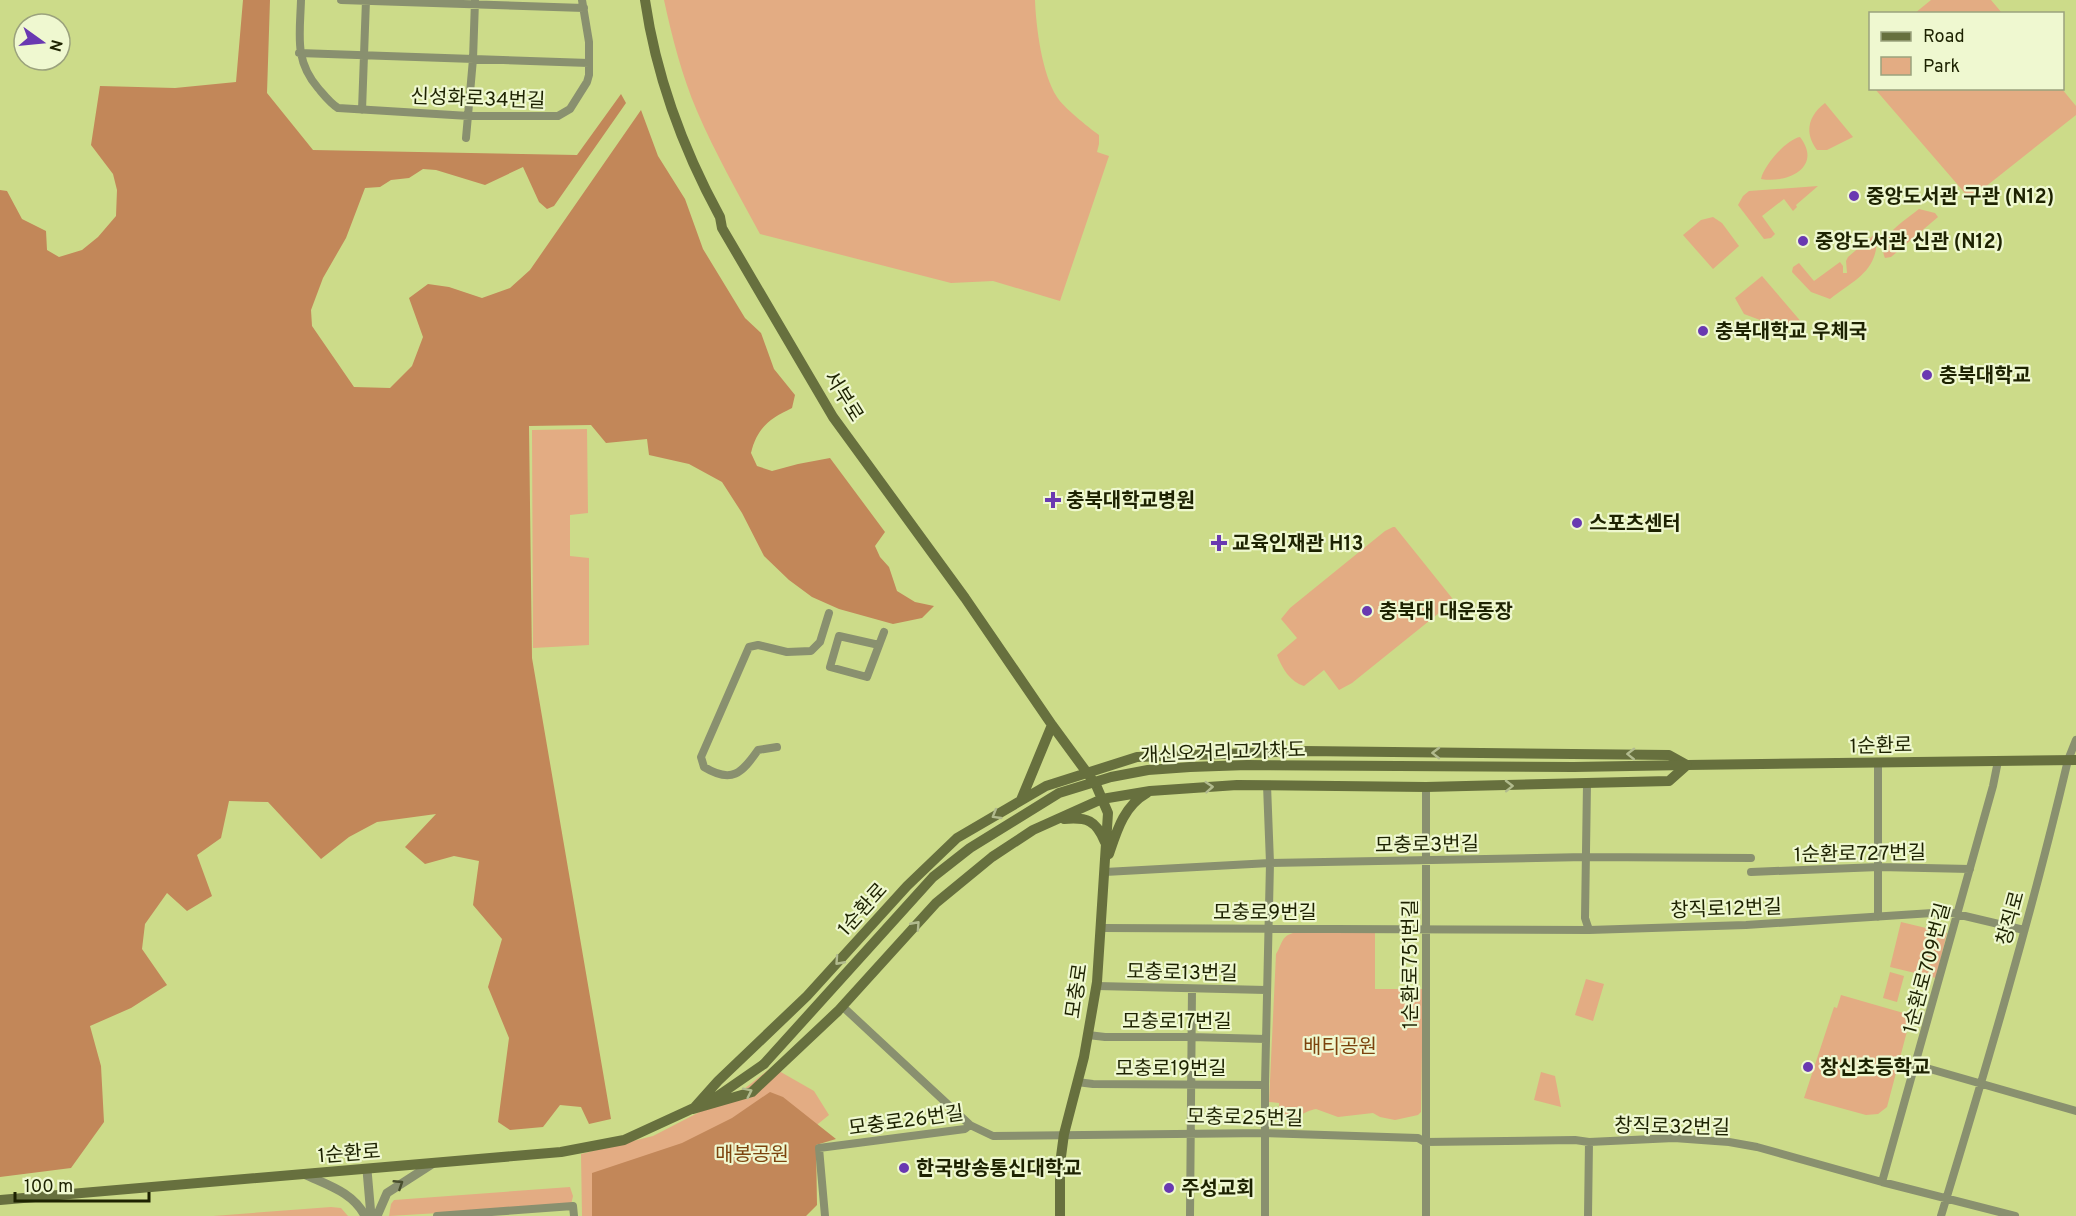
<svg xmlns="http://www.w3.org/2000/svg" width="2076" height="1216" font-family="Overpass,'Noto Sans KR',sans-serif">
<rect width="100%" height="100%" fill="#ccdb89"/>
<path fill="#e3ac83" d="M664,0H1035C1036,27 1042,74 1057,97C1063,107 1088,127 1099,135V144L1097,152L1109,156L1060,301L993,281L951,283L760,234C738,193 715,153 697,111C682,76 672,37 664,0Z
M1931,0H1991L2002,13H1915Z
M1875,89H2062L2076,106V115L1970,199Z
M1825,103L1853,137L1827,150H1817C1804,133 1808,116 1825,103Z
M1800,137C1823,167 1788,184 1761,179C1764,165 1787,139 1800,137Z
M1818,186L1796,205L1797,207L1793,211L1784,199L1762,216L1775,234L1771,238L1764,239L1738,205L1743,196L1749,191Z
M1919,209L1935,213L1938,217L1891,257L1885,258C1875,237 1906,220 1919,209Z
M1713,217L1722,223L1739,246L1713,269L1683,235L1701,220Z
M1877,232C1879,271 1857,278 1830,299L1811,292L1792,272L1793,267L1799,263L1814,281L1840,262L1843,266V273H1847L1846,261L1848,257Z
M1762,276L1803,324L1802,327L1784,329L1744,314L1735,298Z
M587,429L588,513L570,515V556L589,558V645L533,648L532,430Z
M1393,527H1395L1452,598L1444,609L1352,683L1339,690L1324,670L1304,686C1290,682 1282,668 1277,655L1297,638L1281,619L1290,608L1385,531Z
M1901,922L1947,933L1936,978L1890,967Z
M1375,932V989H1423L1421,1112L1418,1115L1395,1120L1380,1117L1373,1113L1338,1117L1316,1109C1297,1113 1302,1121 1279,1115V1103L1269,1102L1276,954C1282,945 1281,936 1293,933Z
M1890,972L1904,976L1897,1002L1883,998Z
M1586,979L1604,984L1593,1021L1575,1015Z
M1841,995L1907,1014L1910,1020L1887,1107L1878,1114L1866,1115L1804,1098L1834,1007L1837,1008Z
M772,1067L814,1091L829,1115L813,1128L781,1216H582L581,1154L653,1136L744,1089Z
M1541,1072L1555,1076L1561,1107L1534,1100Z
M570,1187L573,1196L571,1205L389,1216L391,1204L394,1200Z
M331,1207L341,1208L348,1216H213Z"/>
<path fill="#c28759" d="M243,0H270L267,93L313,150L577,155L621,94L626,103L554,206L547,209L539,202L523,167L485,185L436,170L423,169L409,178L391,180L380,187L365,188L346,238L323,278L311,310L312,326L354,387L390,388L412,366L423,337L409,298L428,284L449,287L482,298L510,288L530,270L641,110L658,156L685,199L703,249L745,318L761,333L774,369L795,395L792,408C769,419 757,428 751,453L757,466L772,471L798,464L830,458L885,532L875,546L880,557L889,567L897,591L915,602L934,606L922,618L893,624L839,609L812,597L789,580L764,556L742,513L722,482L689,464L649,455L647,439L606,443L591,425L529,426L532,658L611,1119L589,1124L581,1107L560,1105L543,1127L510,1130L498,1122L509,1038L488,987L502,939L473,905L479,861L454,856L425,864L405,847L436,814L377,822L349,837L321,859L268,802L229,801L221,838L197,855L212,896L187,911L167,893L145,924L142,949L167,985L131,1008L90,1026L101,1066L104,1122L71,1168L0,1177V190L7,191L22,219L46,231L47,250L59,257L82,250L98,237L116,216L117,190L113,174L91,145L100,86L175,88L236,82Z
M770,1092L783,1097L836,1139L816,1145L817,1205L806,1216H592V1173L682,1143L732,1118Z"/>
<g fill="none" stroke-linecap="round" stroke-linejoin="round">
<path stroke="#89906f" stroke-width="8" d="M301,0C300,35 294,60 318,88C324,95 330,103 338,108L469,116H558L570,109L587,82L589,75V42L582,0
M341,0L584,8
M299,53L589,63
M362,110L366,0
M466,138L473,59L475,1
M879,645L839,636L830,667L867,677L884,632
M777,747L758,750C742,773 732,784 704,767L701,757L749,647L758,645L787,652L811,651L820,642L829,613
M1587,784L1585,918L1589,930
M1105,872L1270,863L1586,857L1751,858
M1751,872L1879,867L1970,869
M1878,917V763
M1102,928L1589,930L1746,925L1948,912L2024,930
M1097,986L1266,990
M842,1006L970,1125
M1088,1035L1105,1037H1191L1266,1039
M1916,1065L2076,1111
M1077,1082L1093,1084L1265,1085
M1882,1182L1993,786L1998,761
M437,1216L573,1206L574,1216
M825,1216L819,1148L965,1129L970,1125L993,1136L1266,1133L1418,1138L1425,1142L1575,1140L1589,1142L1674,1138L1729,1142L1757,1147L1882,1182L2015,1216
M1190,1216L1192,989
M1265,1216V1085L1270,863L1267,785
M1426,1216V787
M1588,1216L1589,1142
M1941,1216C1987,1065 2032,913 2068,760L2076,740"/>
<path stroke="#89906f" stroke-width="9" d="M367,1170L371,1216
M304,1174C327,1185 353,1192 365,1216
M377,1216L387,1193L432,1164"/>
<path stroke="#67703e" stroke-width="10" d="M645,0C656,76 683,149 720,217L722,228L833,417L965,598L1052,725L1096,785L1108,813L1097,982L1084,1057L1064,1134L1060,1164V1216
M1021,800L1052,725
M1064,819C1087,817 1096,820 1105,842
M1109,854C1117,830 1124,806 1147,793
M712,1100L764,1064
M693,1109L718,1081L807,996L907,886L957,838L1046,786L1137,757L1304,751L1669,755L1687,765L2076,760
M693,1109L752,1092L838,1011L936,903L992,857L1033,830L1102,799L1150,791L1237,785L1426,787L1669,781L1687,765
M0,1200L561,1152L624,1140L698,1106"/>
<path stroke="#67703e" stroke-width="10" d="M764,1064L933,877L970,848L1059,793L1111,777L1148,770L1190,767L1247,765L1574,767L1687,765"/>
</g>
<defs><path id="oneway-chevron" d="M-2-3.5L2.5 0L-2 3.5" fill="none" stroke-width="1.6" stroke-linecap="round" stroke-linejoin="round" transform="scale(1.5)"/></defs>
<g stroke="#b2bb8e">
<use href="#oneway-chevron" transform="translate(1436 753) rotate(-179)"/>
<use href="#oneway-chevron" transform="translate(1631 754) rotate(-179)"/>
<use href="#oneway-chevron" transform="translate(1509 786) rotate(-1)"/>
<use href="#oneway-chevron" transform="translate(1209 787) rotate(-4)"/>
<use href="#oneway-chevron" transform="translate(996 815) rotate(149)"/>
<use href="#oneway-chevron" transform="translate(916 925) rotate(-48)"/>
<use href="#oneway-chevron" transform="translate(839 961) rotate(132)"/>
<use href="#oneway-chevron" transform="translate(748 1092) rotate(-26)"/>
</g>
<use stroke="#484e2d" href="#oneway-chevron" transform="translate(399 1184) rotate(-33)"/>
<g fill="#6939b1" stroke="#eff8d0" stroke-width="2">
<circle cx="1854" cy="196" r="6"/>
<circle cx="1803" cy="241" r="6"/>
<circle cx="1703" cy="331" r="6"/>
<circle cx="1927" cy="375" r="6"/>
<path d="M1050 491h6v6h6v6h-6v6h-6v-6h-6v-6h6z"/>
<circle cx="1577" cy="523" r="6"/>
<path d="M1216 534h6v6h6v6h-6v6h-6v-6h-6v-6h6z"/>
<circle cx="1367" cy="611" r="6"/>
<circle cx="1808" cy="1067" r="6"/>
<circle cx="904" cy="1168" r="6"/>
<circle cx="1169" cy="1188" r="6"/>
</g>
<g text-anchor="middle" stroke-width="4.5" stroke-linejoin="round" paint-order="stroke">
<g font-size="20" fill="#1d2201" stroke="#eff8d0">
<text transform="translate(478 98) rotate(2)" y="7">신성화로34번길</text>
<text transform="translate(844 396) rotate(58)" y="7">서부로</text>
<text transform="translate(1881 745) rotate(-1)" y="7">1순환로</text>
<text transform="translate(1223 752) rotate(-2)" y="7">개신오거리고가차도</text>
<text transform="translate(1427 844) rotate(-1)" y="7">모충로3번길</text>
<text transform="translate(1860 853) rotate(-1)" y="7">1순환로727번길</text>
<text transform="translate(1726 908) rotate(-2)" y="7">창직로12번길</text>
<text transform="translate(862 909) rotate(-48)" y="7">1순환로</text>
<text x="1265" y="919">모충로9번길</text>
<text transform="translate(2010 918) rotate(-75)" y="7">창직로</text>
<text transform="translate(1410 964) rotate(-90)" y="7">1순환로751번길</text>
<text transform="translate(1926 968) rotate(-75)" y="7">1순환로709번길</text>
<text transform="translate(1182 972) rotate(1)" y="7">모충로13번길</text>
<text transform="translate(1076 991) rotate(-82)" y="7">모충로</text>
<text x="1177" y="1028">모충로17번길</text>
<text x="1171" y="1075">모충로19번길</text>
<text transform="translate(1245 1117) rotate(1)" y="7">모충로25번길</text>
<text transform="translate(906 1120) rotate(-8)" y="7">모충로26번길</text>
<text transform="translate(1672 1126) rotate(1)" y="7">창직로32번길</text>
<text transform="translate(349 1153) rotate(-4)" y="7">1순환로</text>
</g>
<g font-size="20" font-weight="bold" fill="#1d2201" stroke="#eff8d0" text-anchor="start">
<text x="1866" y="203">중앙도서관 구관 (N12)</text>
<text x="1815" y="248">중앙도서관 신관 (N12)</text>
<text x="1715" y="338">충북대학교 우체국</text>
<text x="1939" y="382">충북대학교</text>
<text x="1066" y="507">충북대학교병원</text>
<text x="1589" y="530">스포츠센터</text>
<text x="1232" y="550">교육인재관 H13</text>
<text x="1379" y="618">충북대 대운동장</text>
<text x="1820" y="1074">창신초등학교</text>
<text x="916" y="1175">한국방송통신대학교</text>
<text x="1181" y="1195">주성교회</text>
</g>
<g font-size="20" fill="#7c430d" stroke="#eff8d0">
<text x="1340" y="1053">배티공원</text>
<text x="752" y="1161">매봉공원</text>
</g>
</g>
<rect x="1869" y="12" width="195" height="78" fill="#eff8d0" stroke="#9ba27d" stroke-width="1.5"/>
<rect x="1881" y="32" width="30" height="9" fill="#67703e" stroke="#9ba27d" stroke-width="1.5"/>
<text x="1923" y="42" font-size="18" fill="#1d2201">Road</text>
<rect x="1881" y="57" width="30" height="18" fill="#e3ac83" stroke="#9ba27d" stroke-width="1.5"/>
<text x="1923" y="72" font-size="18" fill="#1d2201">Park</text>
<g transform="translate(42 42) rotate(105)"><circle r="28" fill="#eff8d0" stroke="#9ba27d" stroke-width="1.5"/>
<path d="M0-4.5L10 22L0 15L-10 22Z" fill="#6939b1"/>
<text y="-9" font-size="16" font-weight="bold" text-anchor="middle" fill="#1d2201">N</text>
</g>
<path d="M15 1192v9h134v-9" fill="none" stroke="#1d2201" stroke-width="3"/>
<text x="24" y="1192" font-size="18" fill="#1d2201" stroke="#eff8d0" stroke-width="4.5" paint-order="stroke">100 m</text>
</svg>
